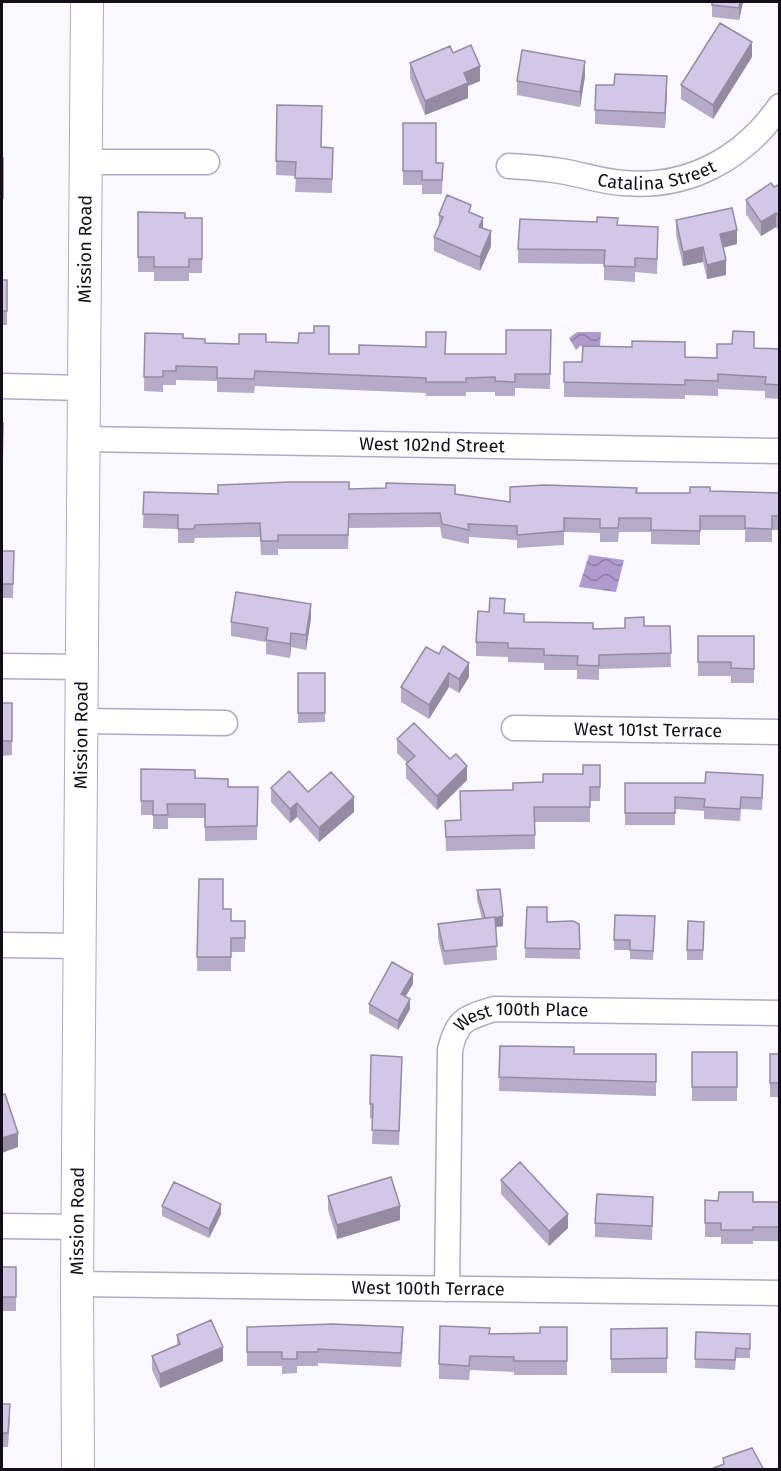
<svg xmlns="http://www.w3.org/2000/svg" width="781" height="1471" font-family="'Fira Sans',sans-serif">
<defs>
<pattern id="water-waves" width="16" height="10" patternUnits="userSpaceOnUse" patternTransform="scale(1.5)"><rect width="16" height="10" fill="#af9bce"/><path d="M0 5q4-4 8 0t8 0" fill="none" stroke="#8d7da6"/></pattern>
</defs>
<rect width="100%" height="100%" fill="#faf8ff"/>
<path fill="url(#water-waves)" d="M577,332H601L600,347L580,346L576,350L569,338Z
M589,555L624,560L616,592L579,587Z"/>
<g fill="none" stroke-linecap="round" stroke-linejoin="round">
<g stroke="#b3a7c8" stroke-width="27">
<g id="minor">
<path d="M86,162H207"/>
<path id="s1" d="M509,166C526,167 543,168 560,171C581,174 602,182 623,183C688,189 743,159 780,106"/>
<path d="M2,386L84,388"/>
<path id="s2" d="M84,439L780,451"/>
<path d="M2,666L83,667"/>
<path d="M82,721L225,723"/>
<path id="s3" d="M514,728L780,732"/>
<path d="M2,945L80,946"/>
<path d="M2,1226L78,1227"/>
<path id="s4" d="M77,1284L780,1293"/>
<path id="s5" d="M447,1289L450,1050C457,1019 466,1018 494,1009L780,1013"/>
</g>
</g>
<g stroke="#b3a7c8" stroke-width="34">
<g id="major">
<path id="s6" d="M78,1470L77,1284L87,2"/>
</g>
</g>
<use href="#minor" stroke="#fff" stroke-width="24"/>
<use href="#major" stroke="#fff" stroke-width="32"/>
</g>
<path fill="#b5abc8" d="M708,2H743L739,20L712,17V2Z
M453,53L480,81L468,86V98L425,115L410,78V63Z
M752,57L713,119L681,99V85Z
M585,76L580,107L517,95V81Z
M667,91L665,128L595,124V110Z
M277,105L321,147L333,148L332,193L295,192L296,176L276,175Z
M403,123L436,163H443L442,194H422V185H403Z
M2,158H3V212H2Z
M780,184V232L776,227L761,236L746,214V200L774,187Z
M138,212L185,218H202V273H189V281H154V272H138Z
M471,213L483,228L491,246L480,271L434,251V237L439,225V215Z
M676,220L737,244L723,248L726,275L707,279L703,262L683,266L676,235Z
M618,225L658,241L657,274L635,272V282L604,280V264L518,263V249Z
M2,280H7V325H2Z
M551,330L550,389L515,388V396H495V392H466V396H426V393L255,386L254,393L217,392V381L176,380V385H163V392L144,391L145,333L183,338L205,343L239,344L266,342L329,354H506Z
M754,348L780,349V399L765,398V391L718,389V396L685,395V399L564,397V362H582L685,357L717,358Z
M2,423H3L2,485Z
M349,489L455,494L510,502L636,493H690L710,491L780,493V530H772V542H745V530H700V545L651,544V532H619L618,542H600V533L564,532V545L517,548V540L469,537V544L442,538L440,527L349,528L348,549H278V555H261L260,537L195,538L194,543H178V529L143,528L144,492L218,494Z
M2,551H14L13,598H2Z
M505,613L524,622L593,629L670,626L671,667L599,669V680L577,679V670H544V663L508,662V657L476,656V642Z
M311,618L306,650L291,647L290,658L266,654V642L231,636V622Z
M698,636H754V683H731V676H698Z
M426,647L469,677L459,693L449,687L429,719L401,702V687Z
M298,673H325V722L298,723Z
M2,703H12V755L2,756Z
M397,739L450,759L467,780L437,810L406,778V764L407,763L397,753Z
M600,765V801H590V822H535V849L446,851L445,821L460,820L513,790L583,774Z
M141,769L195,778L228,787H258L257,840L205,841V818H168V829H153V815H141Z
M625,783L763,787L762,810L741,809L740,821L704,819V811L675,809V825H625Z
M271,788L308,792L354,812L319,842L297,817L290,823L271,802Z
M199,879L231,921H245V952H231V971H197Z
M477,890L503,926L496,927L497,960L444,965L438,938V924L482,918L477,900Z
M527,907L547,922L579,924L580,959L525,958Z
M655,926L653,960L630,959V950H614V940Z
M704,932L703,960H687V950Z
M413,984L405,997L410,1009L398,1030L369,1013V1004Z
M500,1046L574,1054H656V1096L499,1091Z
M692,1052H737V1101H692Z
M770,1054H780V1097H770Z
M402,1071L399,1145L372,1144L373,1119L370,1118V1104Z
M501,1180L568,1228L549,1246L501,1194Z
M328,1196L400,1220L337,1239L328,1210Z
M705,1200L780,1202V1241H753V1244H721V1237H705Z
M162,1206L221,1214L209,1238L162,1216Z
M653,1212L652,1240L595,1237V1223Z
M2,1267H16V1311H2Z
M247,1327L403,1342L401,1367L318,1363V1366H297V1373L282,1374V1366H247Z
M567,1327V1375H514V1372L470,1370L469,1380L439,1379V1364L490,1334L540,1333Z
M667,1328V1373H611V1329Z
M696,1332L750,1334V1358H736L735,1370L695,1368Z
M177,1335L223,1361L160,1388L152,1370V1356L177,1345Z
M2,1404L10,1418L8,1447H2Z"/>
<path fill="#948ba2" d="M740,2H743L739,20V8Z
M752,42V57L713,119V105Z
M585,61V76L580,107V92Z
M480,66V81L468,86V98L425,115V101L464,73Z
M667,76V91L665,128V113Z
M776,213V227L761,236V222Z
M483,218V232L479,227Z
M737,230V244L720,248V234Z
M491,231V246L480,271V257Z
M703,247V262L683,266V252Z
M726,260V275L707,279V265Z
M311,604V618L306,650V635Z
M291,633V647L290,658V644Z
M469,663V677L459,693V679Z
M449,673V687L429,719V705Z
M467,766V780L437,810V796Z
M354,797V812L319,842V828Z
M297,803V817L290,823V809Z
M503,916V926L486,929V920Z
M413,974V984L401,1004V994Z
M410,999V1009L398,1030V1021Z
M18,1133V1147L2,1153V1138Z
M221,1204V1214L209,1238V1229Z
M400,1206V1220L337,1239V1225Z
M568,1214V1228L549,1246V1231Z
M223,1347V1361L160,1388V1374Z"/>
<path fill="#d3c7e8" stroke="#948ba2" stroke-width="1.5" d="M712,2H740L739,8L712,5Z
M720,23L752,42L713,105L681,85Z
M471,45L480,66L464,73L468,83L425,101L410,63L450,46L453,53Z
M522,50L585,61L580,92L517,81Z
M615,74L667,76L665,113L595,110L596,85H614Z
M277,105L322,106L321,147L333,148L332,179L295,178L296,162L276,161Z
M403,123H436V163H443L442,180H422V171H403Z
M2,158H3V198H2Z
M771,183L774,187L780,184V218L776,213L761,222L746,200Z
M447,195L471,205L469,212L483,218L479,227L491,231L480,257L434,237L443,217L439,215Z
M732,208L737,230L720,234L726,260L707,265L703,247L683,252L676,220Z
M138,212L185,213V218H202V259H189V267H154V257H138Z
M597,217L618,218L617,225L658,227L657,259L635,258V267L604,266L605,250L518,249L520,219L597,222Z
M2,280H7V311H2Z
M314,326H329V354H359V345L426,347V332H446L445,354H506V330H551L550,374H515V382L495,381V377L466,378V382H426V378L255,371L254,379L217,378V367L176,366V371H163V377H144L145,333L183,334V338L205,339V343L239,344V334H266V342L298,343L299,333H314Z
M733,331L754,332V348L780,349V385L765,384L766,377L718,374V381L685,380V385L564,382V362H582L583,346L632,347V341L685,342V357L717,358V344H732Z
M2,423H3L2,471Z
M290,482H349V489L386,488V483L455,485V494L510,502V487L545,485L637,488L636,493H690V487H710V491L780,493V516H772V529L745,528V516H700V531L651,530V518H619L618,528H600V519L564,518V531L517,535V526L468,524L469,530L442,524L440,513L349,514L348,535H278V541H261L260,523L195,525L194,529H178V515L143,514L144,492L218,494V485Z
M2,551H14L13,584H2Z
M236,592L311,604L306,635L291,633L290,644L266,640L268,628L231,622Z
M490,598L505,599L504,613L524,614V622L593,623V629L625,628V618L644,617V626H670L671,653L599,655V666L577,665L578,656L544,655V649L508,648V643L476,642L478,611L489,612Z
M698,636H754V669L731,668V662H698Z
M443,646L469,663L459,679L449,673L429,705L401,687L426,647L439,654Z
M298,673H325V713H298Z
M2,703H12V741H2Z
M414,723L450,759L456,754L467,766L437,796L406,764L415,756L397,739Z
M583,765H600V787H590V807H534L535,835L446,837L445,821L461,820L460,791L513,790V783L543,782V774H583Z
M141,769L195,770V778L228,779V787H258L257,826L205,827V804H167L168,815H153V801H141Z
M289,771L308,792L331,772L354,797L319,828L297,803L290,809L271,788Z
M706,772L763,775L762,798L741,797L740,809L704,807L705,799L675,797V813H625V783H705Z
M199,879H223V909H231V921H245V938H231V957H197Z
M500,889L503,916L495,918V917L485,918L477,890Z
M527,907H547V922L573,921L579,924L580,949L525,948Z
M615,915L655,916L653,951L630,950V940H614Z
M495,917L497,946L444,951L438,924Z
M688,921L704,922L703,950H687Z
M392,962L413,974L401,994L410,999L398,1021L369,1004Z
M500,1046L574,1047V1054H656V1082L499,1077Z
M692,1052H737V1087H692Z
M770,1054H780V1083H770Z
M371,1055L402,1057L399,1131L372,1130L373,1104H370Z
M5,1094L18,1133L2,1138V1095Z
M520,1162L568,1214L549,1231L501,1180Z
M391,1177L400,1206L337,1225L328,1196Z
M174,1182L221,1204L209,1229L162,1206Z
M719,1192H753V1202H780V1227H753V1230H721V1223H705V1200L718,1201Z
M597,1194L653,1197L652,1226L595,1223Z
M2,1267H16V1297H2Z
M211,1320L223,1347L160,1374L152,1356L180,1344L177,1335Z
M333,1324L403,1327L401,1353L318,1349V1352H297V1359H282V1352H247V1327Z
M440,1326L490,1328L489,1334L540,1333V1327H567V1361H514V1357L470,1356L469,1366L439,1364Z
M667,1328V1358L611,1359V1329Z
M696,1332L750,1334V1349L736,1348L735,1360L695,1359Z
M2,1404H10L8,1433H2Z
M752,1448L764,1470H709L724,1464L723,1458Z"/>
<g text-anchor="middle" stroke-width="4.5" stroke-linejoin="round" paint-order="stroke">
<g font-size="18" fill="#130e1a" stroke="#fff">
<text dy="6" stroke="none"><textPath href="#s1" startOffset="150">Catalina Street</textPath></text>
<text dy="6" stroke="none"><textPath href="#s6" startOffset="1221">Mission Road</textPath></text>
<text dy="6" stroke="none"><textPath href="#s2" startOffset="348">West 102nd Street</textPath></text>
<text dy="6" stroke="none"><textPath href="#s3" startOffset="134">West 101st Terrace</textPath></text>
<text dy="6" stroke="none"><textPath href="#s6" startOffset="735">Mission Road</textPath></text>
<text dy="6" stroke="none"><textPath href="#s5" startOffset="330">West 100th Place</textPath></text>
<text dy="6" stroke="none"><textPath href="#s6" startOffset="249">Mission Road</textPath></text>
<text dy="6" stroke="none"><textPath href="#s4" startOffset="351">West 100th Terrace</textPath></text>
</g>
</g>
<rect width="781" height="1471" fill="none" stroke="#130e1a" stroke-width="6"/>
</svg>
